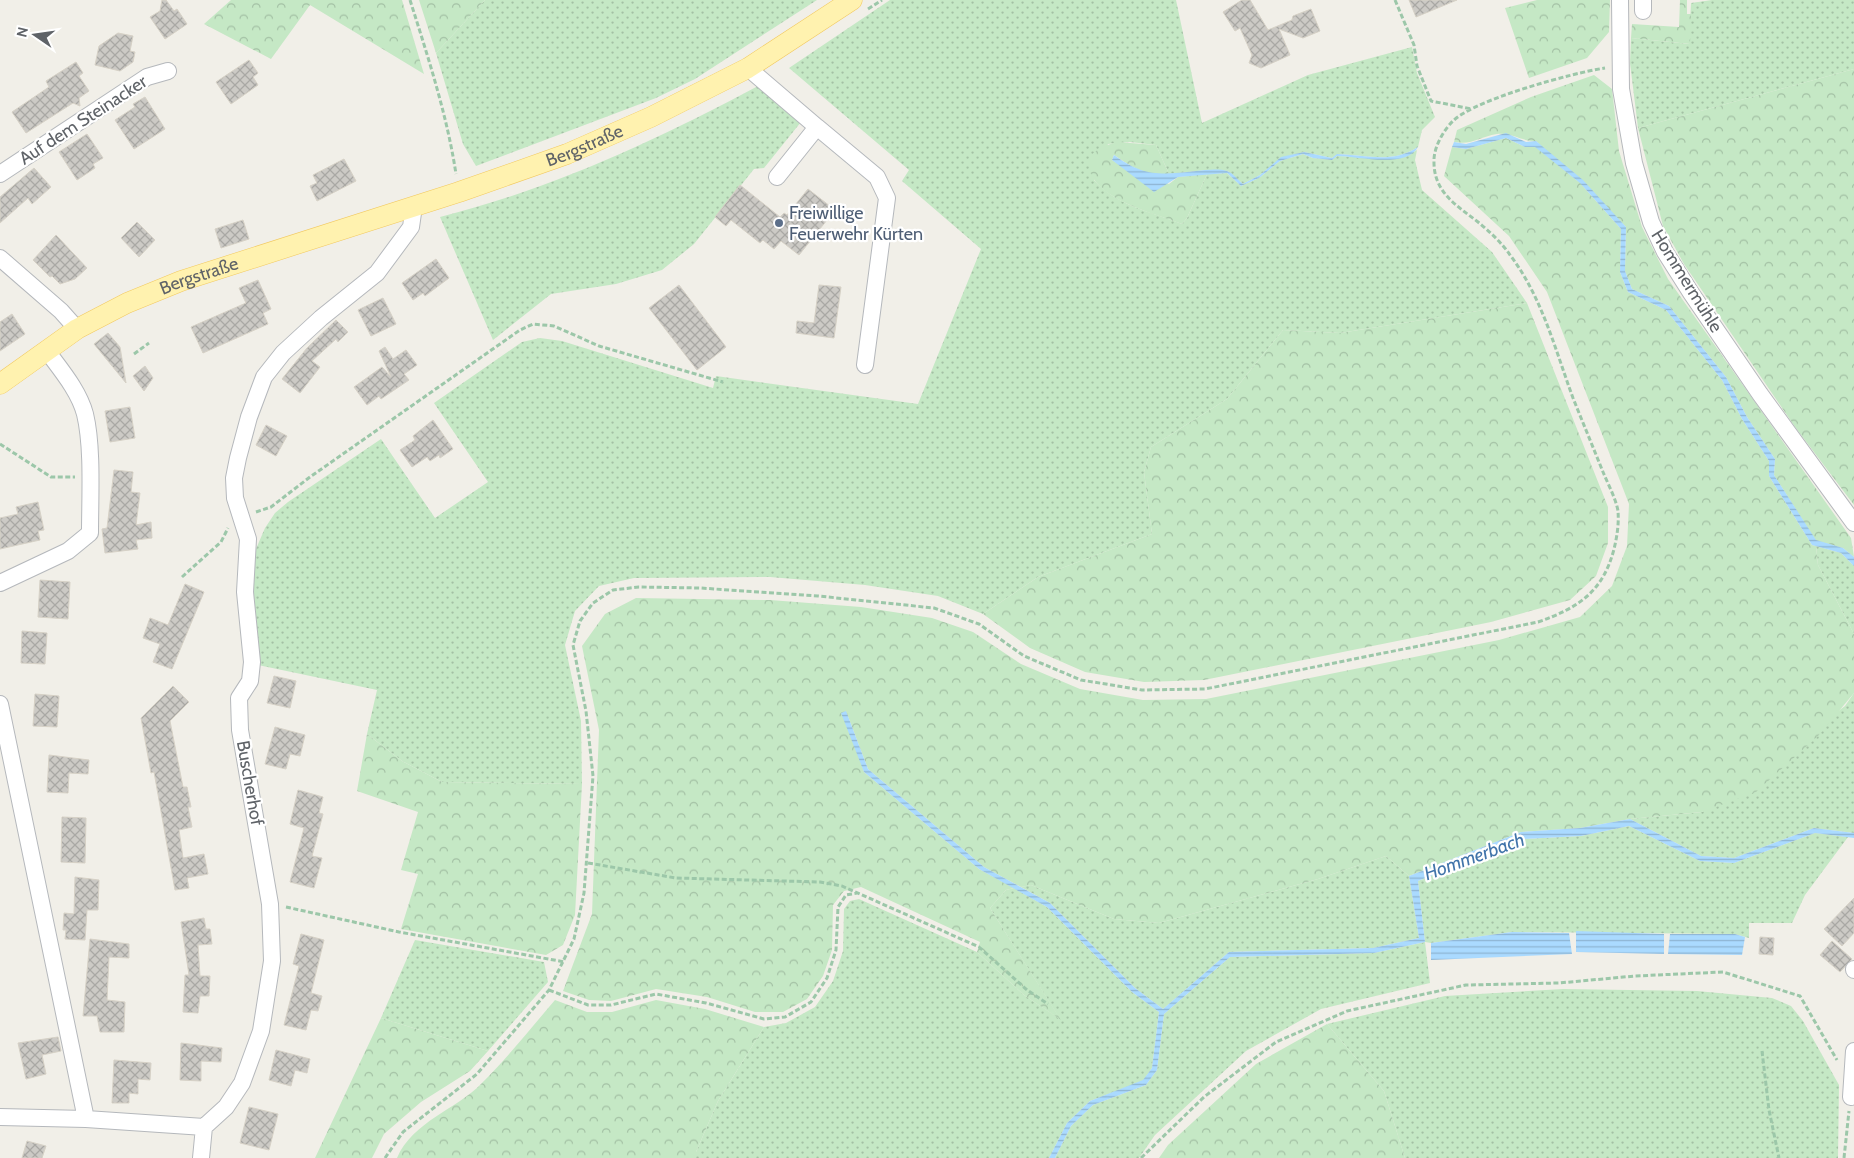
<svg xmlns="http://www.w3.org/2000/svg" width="1854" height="1158" font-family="Cabin,sans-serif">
<defs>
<pattern id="grass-dots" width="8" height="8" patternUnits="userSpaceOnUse" patternTransform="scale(1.25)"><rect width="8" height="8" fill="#c5e8c5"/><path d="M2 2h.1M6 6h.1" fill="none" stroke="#a3c0a4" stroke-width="1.8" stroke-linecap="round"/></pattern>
<pattern id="forest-crowns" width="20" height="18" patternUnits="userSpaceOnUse" patternTransform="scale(1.25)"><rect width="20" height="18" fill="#c5e8c5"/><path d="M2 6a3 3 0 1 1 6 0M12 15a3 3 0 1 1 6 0" fill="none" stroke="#a3c0a4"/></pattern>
<pattern id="water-rules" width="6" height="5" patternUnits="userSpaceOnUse" patternTransform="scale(1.25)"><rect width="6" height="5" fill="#aadaff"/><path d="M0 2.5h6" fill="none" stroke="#8eb4d2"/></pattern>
<pattern id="building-cross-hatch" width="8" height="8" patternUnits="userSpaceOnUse" patternTransform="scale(1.25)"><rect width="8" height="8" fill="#cccac5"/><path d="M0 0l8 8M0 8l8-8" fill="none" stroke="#a9a8a4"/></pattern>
</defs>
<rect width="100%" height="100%" fill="#f1efe8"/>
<path fill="url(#grass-dots)" d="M485,0H817L695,79L656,98L476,166L463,144L436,53Z
M890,0H1176L1202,123L1308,75L1412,47L1417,73L1435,117L1422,130L1418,147C1392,164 1366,155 1338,154L1332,158L1304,152L1281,158L1260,175L1243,184L1228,171L1207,170L1169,174L1156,145L1130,142L1108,144L1094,180C1115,205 1152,212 1182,224L1187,218L1207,174L1227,173L1241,186L1259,178L1280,161L1303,154L1313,158L1332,160L1337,156C1365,156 1392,166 1417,150L1415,160L1422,190L1492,252L1527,303L1340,333L1283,330L1227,399L1151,447L1144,472L1152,534L1038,577L983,614L938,596L865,585L770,577L634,578L599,586L575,611L565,645L581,721L582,784L442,782L402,761L367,734L377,690L258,665L249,565L265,528L275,513L288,502L381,439L435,518L488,482L434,403L522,342L540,338L562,341L713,388L716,376L918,404L981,249L902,181L909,170L789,68Z
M1712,0H1854V69L1638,128L1630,63L1631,38L1689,44L1691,3Z
M758,86L801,122L764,168L754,169L694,244L662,270L616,284L551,294L493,340L440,217C552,189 657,140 758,86Z
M1816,546L1841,553L1854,566V634L1818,565Z
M1854,693V833L1814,828L1734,858L1701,856L1630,819L1702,812L1845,706Z
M1629,826L1700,861L1734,863L1815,833L1848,837L1805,895L1792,923H1749V938L1735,934L1512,932L1431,943L1425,942L1430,983L1321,1009L1246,1051L1155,1135L1139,1158H1055L1071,1126L1093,1105L1146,1085L1157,1070L1164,1014L1230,957L1374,953L1425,942L1418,881L1522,839L1581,836Z
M1386,856L1409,876L1419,938L1373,948L1229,952L1163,1009L1135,988L1050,903L1021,887L1031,885L1114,919L1159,923L1318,879Z
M1014,888L1047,907L1132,992L1159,1012L1152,1068L1143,1081L1090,1101L1067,1123L1049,1158H696V1152L718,1101L764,1027L786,1023L815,1007L833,981L843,951L844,909L850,901L859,899L977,952L1024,995L1060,1019L990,908L1006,890Z
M415,940L544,962L548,982L488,1051L381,1018Z
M1563,989L1697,991L1772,998L1791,1006L1803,1021L1839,1085L1838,1158H1405L1384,1091L1327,1024L1445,996Z"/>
<path fill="url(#forest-crowns)" d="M231,0H402L424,74L310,5L271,59L204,24Z
M419,0H485L436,53Z
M1537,0H1610L1609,32L1587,58L1529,78L1505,8Z
M1680,0H1687V14H1691L1690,44L1631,38L1632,24L1679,27Z
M1854,69V505L1795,427L1684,264L1663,226L1638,128Z
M1594,75L1612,89L1619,151L1642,227L1668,279L1851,538L1854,557L1843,548L1816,541L1774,475L1775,459L1747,417L1726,377L1669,306L1632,289L1625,271L1626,227L1536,141C1523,142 1511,132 1497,134C1479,137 1473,145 1454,142L1457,130L1531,97Z
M1506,138L1525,147L1535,146L1580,183L1621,229L1620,272L1628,292L1666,310L1722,380L1742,419L1769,461V476L1812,545L1816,546L1818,565L1854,634V693L1818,736L1756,792L1702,812L1630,819L1580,828L1521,832L1409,876L1386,856L1318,879L1159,923L1114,919L1031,885L1021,887L984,867L868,769L846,711L864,772L979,869L1014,888L1006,890L990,908L1061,1020L1024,995L977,952L980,942L861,887L844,891L833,905L832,950L823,976L807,999L783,1012H755L707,997L656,989L611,1001L589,1000L563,991L592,914L599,730L582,646L605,614L636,598L770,600L861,607L932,618L973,632L1021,664L1080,689L1143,700L1206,699L1499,640L1580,617L1612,586L1627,546L1629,504L1547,292L1509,236L1444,176L1452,147L1466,149Z
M1117,142L1156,145L1169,174C1148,177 1131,167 1114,155L1112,160L1123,167L1169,184L1178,177L1207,174L1187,218L1182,224C1154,213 1079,196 1090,156L1101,147Z
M1527,303L1608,507V543L1596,576L1570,600L1491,622L1204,680L1144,682L1085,672L1030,648L983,614L1038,577L1152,534L1144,472L1151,447L1227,399L1283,330L1340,333Z
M367,734L402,761L442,782L582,784L575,915L563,945L546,955L401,929L418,874L401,870L418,812L357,791Z
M555,1000L587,1012H612L656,1000L705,1009L764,1027L718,1101L696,1152V1158H397C413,1121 456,1110 482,1083C508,1057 531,1028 555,1000Z
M381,1018L488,1051L470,1071L421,1102L384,1134L372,1158H315Z
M1327,1024L1384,1091L1405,1158H1159L1168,1145L1256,1064Z"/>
<path fill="url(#water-rules)" d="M1506,133L1526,142L1536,141L1583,180L1626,227L1625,271L1632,289L1669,306L1726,377L1747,417L1775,459L1774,475L1816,540L1843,548L1854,557V566L1841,553L1812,545L1769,476V461L1742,419L1722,380L1666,310L1628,292L1620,272L1621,229L1580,183L1535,147H1525L1506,138L1466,149L1452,147L1454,142L1466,144Z
M1418,147C1406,169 1357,156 1337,156L1332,160L1313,158L1303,154L1280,161L1259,178L1241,186L1227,173L1178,177L1154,192L1112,160L1114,155C1144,177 1161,175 1196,171C1205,170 1218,168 1227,171C1233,173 1238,180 1243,184L1260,175L1281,157L1304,152L1332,158L1337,154C1366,155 1392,164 1418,147Z
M846,711L868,769L984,867L1050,903L1135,988L1163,1009L1229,952L1373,948L1419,938L1409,876L1521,832L1580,828L1630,819L1701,856L1734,858L1814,828L1854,833V838L1815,833L1734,863L1700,861L1629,826L1581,836L1522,839L1418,881L1425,942L1374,953L1230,957L1164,1014L1157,1070L1146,1085L1093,1105L1071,1126L1055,1158H1049L1067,1123L1090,1101L1143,1080L1152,1068L1159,1012L1132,992L1047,907L979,869L864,772L841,713Z
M1576,931L1664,934V954L1576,952Z
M1512,932L1569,933L1572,954L1431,960V943Z
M1670,934H1735L1745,937L1742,955L1668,954Z"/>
<path fill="url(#building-cross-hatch)" stroke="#d6d1c6" d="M162,0H166L174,11L177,9L187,24L165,39L150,17L160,11Z
M1242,0H1250L1268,30L1292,20L1293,16L1311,9L1320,31L1303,38L1279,29L1290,55L1261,68L1249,63L1252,55L1240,28L1235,31L1223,12Z
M1409,0H1457L1416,17Z
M118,33L133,36L130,51L135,52L133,62L120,71L95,65L99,46Z
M249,60L258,73L253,77L258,85L231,104L216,82Z
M76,62L83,73L79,76L89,91L79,98L80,106L73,103L26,133L12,112L49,87L46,81Z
M145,97L165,129L134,149L115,120L135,107L133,104Z
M87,134L103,158L93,164L95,168L77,180L59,152Z
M344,159L356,181L317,201L310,186L317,183L313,175Z
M34,168L51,187L32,204L28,198L0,223V197Z
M740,185L780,217L784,213L787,215L808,189L835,210L799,255L781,241L774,249L763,240L760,243L731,220L726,226L715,217Z
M243,220L249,239L221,248L215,229Z
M137,222L155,240L139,257L121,238Z
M56,235L87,268L75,279L60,284L52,276L50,277L33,260Z
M436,259L449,278L425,296L423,293L413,300L402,283Z
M258,280L271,309L263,313L268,324L203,353L191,327L246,303L239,288Z
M679,285L726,347L697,370L649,308Z
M819,285L841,287L834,338L796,333L797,321L814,323Z
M383,298L396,324L371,336L358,310Z
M12,314L25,334L0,351V322Z
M336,320L348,332L338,342L336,339L312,361L320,367L300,393L282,379L307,348Z
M108,333L120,347L126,383L94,344Z
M385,347L393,359L406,350L417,365L404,374L409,380L381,399L379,396L367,405L354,387L382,367L391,377L379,351Z
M145,366L153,378L144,391L133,376Z
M130,407L135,438L110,442L105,411Z
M433,420L453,449L440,458L439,455L430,461L427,457L412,467L400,450L415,440L413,436Z
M266,425L287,436L276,456L256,445Z
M114,470L133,472L131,492L140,493L136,525L151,522L152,538L136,540L138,549L105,553L102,529L107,528Z
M38,502L44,530L38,531L40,540L0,549V518L18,514L16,507Z
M40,580L70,582L68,619L38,617Z
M185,584L204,592L172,669L153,662L160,644L143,638L150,618L168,625Z
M22,631L47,633L45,664L21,663Z
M274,676L296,681L290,708L267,703Z
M173,686L189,702L170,721L183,787H187L191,807H188L192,827L179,830L183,858L204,854L208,874L187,878L189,888L175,890L154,772L151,773L141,718Z
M35,694L59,696L57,727L33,726Z
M275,727L305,735L300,756L290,754L286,769L265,764Z
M49,755L89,760L88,774L69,773L68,793L47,792Z
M298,790L323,797L319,813L323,814L312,856L322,858L314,888L290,882L304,828L290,824Z
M62,817L86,818L85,863L61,862Z
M75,877L99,880L98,910H87L85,940L65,939L66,930H63L64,913L74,914Z
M1854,898V933L1842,946L1824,929Z
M204,918L206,929H210L212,944L198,945L200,976H210L209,996H200L198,1013L183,1012L185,975H189L181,922Z
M301,934L324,940L311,993L322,996L318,1011L311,1010L306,1030L284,1025L299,966L293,964Z
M1760,937L1774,938L1773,955L1759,954Z
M90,939L129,944V958L109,957L107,1000L125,1002L124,1032H100L97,1016H83Z
M1832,941L1852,959L1840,972L1820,955Z
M58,1037L61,1051L42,1055L46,1074L26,1079L18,1043Z
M181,1043L222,1048L221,1062L201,1061V1081L180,1080Z
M276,1050L310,1059L307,1073L295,1070L291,1086L269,1080Z
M114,1060L151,1063L150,1080L138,1079V1094L129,1093V1103H112Z
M249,1107L278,1114L269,1150L240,1143Z
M27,1141L46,1146L42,1158H22Z"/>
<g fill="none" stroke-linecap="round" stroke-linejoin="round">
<g stroke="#b5b8bc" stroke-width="18">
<path id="minor" d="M1620,0L1621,89L1634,163L1651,222L1665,252L1691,293L1760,394L1854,523
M1643,11V0
M748,68L817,127L777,177
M817,127L877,177L887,198L865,365
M0,174L147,77L168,71
M0,258L61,311L77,329
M0,583L68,551L90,533C90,498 93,447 85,414C79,391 61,370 47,351
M0,704L86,1119L0,1117
M1854,969V970
M1851,1097L1854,1051
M86,1119L204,1127
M201,1158L204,1127L226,1107L242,1083L261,1031L272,961L270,904L240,730L239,698L250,681L252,662L245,592L248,539L235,498L234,478L238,458L249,417L264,377L283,353L321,318L377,273L411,227L414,206"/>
</g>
<g stroke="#f2c960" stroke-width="21">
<g id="major">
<path id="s1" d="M0,384L77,329L127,303L181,281L459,192L567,154L651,117L748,68L852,0"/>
</g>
</g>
<path stroke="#9cc7a9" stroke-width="3" stroke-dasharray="5 2.5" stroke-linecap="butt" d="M410,0C428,57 447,115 456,174
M1395,0L1414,45L1417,66L1431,101L1472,109
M868,9L882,0
M134,354L149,343
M0,444L51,477H75
M256,512L271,507L310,477L520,330L533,324L554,326L599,346L723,382
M182,577L221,542L228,528
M588,863L676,878L820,882L842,886L979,947L1027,990L1048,1004
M286,907L399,932L565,962
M549,990L588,1005H611L656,994L706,1003L764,1019L785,1017L811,1002L827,978L836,950L838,907L846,895L857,893
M1762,1051L1769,1110L1779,1158
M385,1158L403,1132L477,1074L549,990L574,939L584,893L593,776L586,711L573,645L580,621L593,603L613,590L639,587L700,588L818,596L934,608L979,624L1024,656L1081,680L1142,690L1205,689L1538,622C1578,608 1603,592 1614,549C1617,537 1619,524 1618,511C1616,499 1608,484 1603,472C1593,447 1583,423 1573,398C1555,349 1542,297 1510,255C1502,243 1489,231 1478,222C1456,205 1433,192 1434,160C1434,147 1444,129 1454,120C1477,99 1572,73 1605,68
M1141,1158L1204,1097L1276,1042L1347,1011L1466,985L1559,983L1635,976L1723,972L1800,996L1837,1060
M1844,1158L1849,1111"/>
<use href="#minor" stroke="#fff" stroke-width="16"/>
<use href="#major" stroke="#fff2af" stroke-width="20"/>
</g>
<circle fill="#5c6f8a" stroke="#fff" stroke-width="2" cx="779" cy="223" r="5"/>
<g text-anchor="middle" stroke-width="4.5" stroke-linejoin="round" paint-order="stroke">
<g font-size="18" fill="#5f6368" stroke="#fff">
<text transform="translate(83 120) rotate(-33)" y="6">Auf dem Steinacker</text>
<text dy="6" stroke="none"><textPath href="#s1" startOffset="635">Bergstraße</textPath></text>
<text dy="6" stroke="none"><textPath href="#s1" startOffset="228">Bergstraße</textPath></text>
<text transform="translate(1687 281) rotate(58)" y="6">Hommermühle</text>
<text transform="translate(250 783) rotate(80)" y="6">Buscherhof</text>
</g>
<g font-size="18" fill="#4e5e75" stroke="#fff" text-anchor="start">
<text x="789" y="219">Freiwillige<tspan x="789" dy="21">Feuerwehr Kürten</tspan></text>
</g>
<g font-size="19" font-style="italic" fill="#4174aa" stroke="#fff">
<text transform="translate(1474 856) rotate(-20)" y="7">Hommerbach</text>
</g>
</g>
<g transform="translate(35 35) rotate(283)" stroke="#ffffff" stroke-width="4" paint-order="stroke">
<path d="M0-4L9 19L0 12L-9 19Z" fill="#5f6368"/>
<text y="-8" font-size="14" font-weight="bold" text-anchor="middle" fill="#5f6368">N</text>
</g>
</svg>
